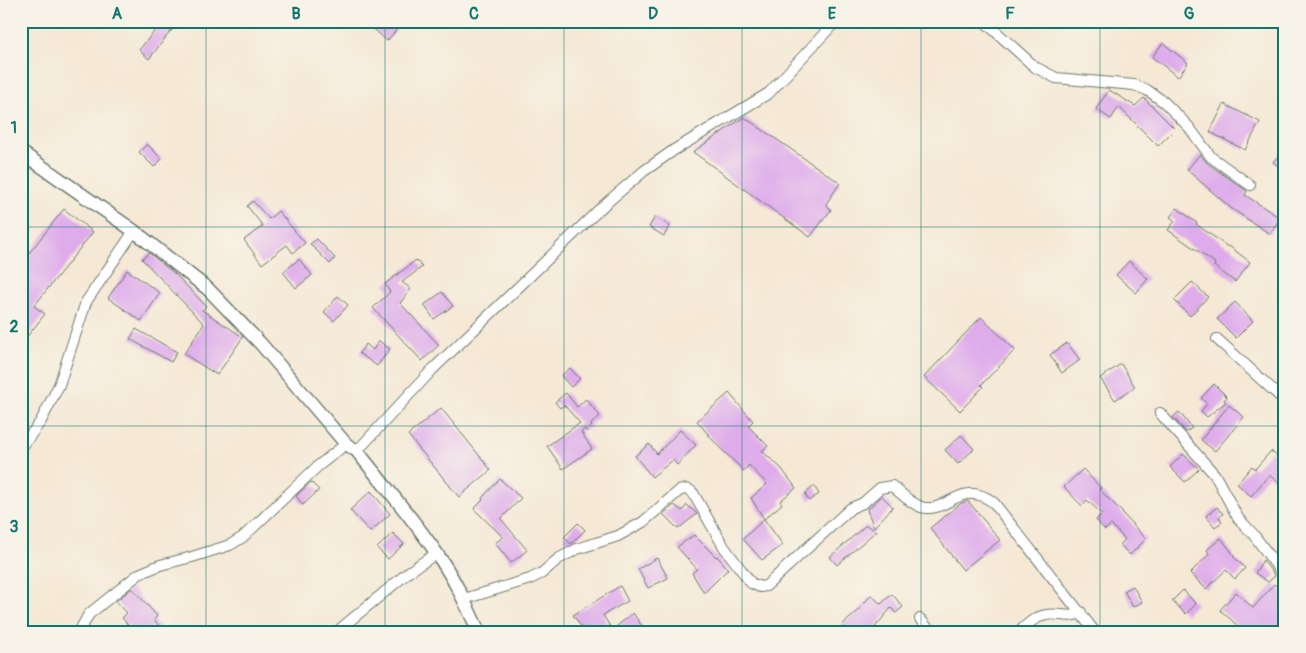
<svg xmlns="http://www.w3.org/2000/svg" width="1306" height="653" font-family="Pangolin,sans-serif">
<rect width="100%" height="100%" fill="#f7f3e8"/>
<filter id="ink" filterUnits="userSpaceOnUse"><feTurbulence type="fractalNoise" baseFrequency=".02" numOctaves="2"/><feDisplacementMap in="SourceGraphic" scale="10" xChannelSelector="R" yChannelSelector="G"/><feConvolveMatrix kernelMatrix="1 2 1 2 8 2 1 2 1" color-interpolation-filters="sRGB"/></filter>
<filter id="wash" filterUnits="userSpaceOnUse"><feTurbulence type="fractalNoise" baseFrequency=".0096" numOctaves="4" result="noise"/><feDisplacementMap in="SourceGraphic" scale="20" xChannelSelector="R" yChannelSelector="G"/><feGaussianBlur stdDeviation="1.12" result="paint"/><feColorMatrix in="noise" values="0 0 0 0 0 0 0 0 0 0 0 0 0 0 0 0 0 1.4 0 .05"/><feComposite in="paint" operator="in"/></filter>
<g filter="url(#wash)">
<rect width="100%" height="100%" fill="#f5e8d4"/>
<g id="blocks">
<path fill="#deabeb" d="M169,21H182L170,32L149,59L139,50L158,27L161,29Z
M365,21H404L387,41Z
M1163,43L1188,63L1178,77L1152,57Z
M1109,90L1135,106L1144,98L1175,129L1158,146L1119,107L1111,119L1096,109Z
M1224,104L1260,122L1245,150L1210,132Z
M744,117L840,183L826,204L831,210L810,237L693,152Z
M147,144L162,159L154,167L139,152Z
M1285,147V171L1273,162Z
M1200,154L1207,163L1247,191L1245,195L1280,218L1270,234L1232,209L1187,170Z
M253,201L269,219L278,211L305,243L293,253L287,245L262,264L244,240L263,226L247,206Z
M1177,208L1197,223L1196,224L1228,247L1229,246L1250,262L1235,282L1214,266L1215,263L1168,230L1175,221L1170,217Z
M64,209L93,232L34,306L45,314L21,344V263Z
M655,217L670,226L664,236L649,227Z
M317,239L335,258L330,264L310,244Z
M149,253L175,274L206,306L202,310L243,337L217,375L184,354L204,324L142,259Z
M299,259L312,275L296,288L283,272Z
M416,260L422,267L402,282L411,289L400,303L439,345L422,361L373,308L390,292L385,284Z
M1129,261L1148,279L1136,293L1116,275Z
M127,270L160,293L141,321L108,298Z
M1192,282L1208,297L1190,316L1174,300Z
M442,292L453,306L434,319L424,305Z
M338,296L348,305L334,321L324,312Z
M1235,302L1253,321L1236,338L1217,319Z
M981,317L1015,350L981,385L983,387L960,411L924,377Z
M136,329L177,352L171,362L130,339Z
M379,341L390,349L377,366L359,353L366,344L373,350Z
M1067,343L1080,360L1062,373L1050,355Z
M1121,364L1135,387L1115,400L1100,378Z
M570,368L580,379L571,387L561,376Z
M1214,384L1227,397L1224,400L1226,402L1207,417L1201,411L1207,404L1201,398Z
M566,393L577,407L586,399L600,416L591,424L592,426L586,431L585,429L581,432L592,449L563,469L547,446L580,423L564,405L560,408L555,402Z
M729,393L753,421L748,426L768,446L762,451L781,468L796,488L780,501L782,504L764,519L751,498L767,484L749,465L744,471L718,446L697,421Z
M1229,405L1244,417L1215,451L1201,440Z
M441,408L491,470L459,497L408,435Z
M1179,412L1192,428L1186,432L1173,417Z
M680,430L696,445L677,465L673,460L652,477L635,456L649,444L657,454Z
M961,435L974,449L958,464L945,450Z
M1271,451L1285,463V488L1269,475L1251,496L1237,484L1252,466L1255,469Z
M1183,454L1199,469L1185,482L1170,467Z
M1083,469L1101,488L1099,489L1123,513H1122L1146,539L1130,555L1120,545L1125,539L1111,525L1105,530L1096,520L1102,514L1087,500L1082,506L1064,487Z
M500,479L521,498L501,519L527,550L511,563L495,543L503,537L474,509L483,500L482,498Z
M311,482L319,490L303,505L296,496Z
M814,486L819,494L809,501L805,494Z
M371,491L390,514L370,532L350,510Z
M882,496L893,507L874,527L867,510Z
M968,501L1000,540L963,570L930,528L960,504Z
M674,505L682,511L687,505L697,514L678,529L663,514Z
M1217,507L1223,514L1219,517L1222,522L1215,527L1206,516Z
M764,519L783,545L762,560L743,539Z
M578,523L585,530L571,544L564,537Z
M866,525L876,531L837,565L830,557Z
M393,533L404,544L388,559L377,548Z
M694,535L716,557L717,556L728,569L704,593L692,573L697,569L677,547Z
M1221,538L1234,555L1233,556L1245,568L1235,579L1226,570L1206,589L1190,573L1209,554L1207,550Z
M657,558L668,578L648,588L638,569Z
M1263,560L1275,576L1268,582L1255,573Z
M1274,584L1285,594V632H1231L1237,625L1220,610L1236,592L1253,608Z
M620,586L628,601L603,615L612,630L633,613L646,632H585L573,615Z
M1133,586L1142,602L1133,607L1124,591Z
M132,588L157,616L154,620L165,632H134L122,618L127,613L116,601Z
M1183,590L1196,604L1186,614L1172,601Z
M892,594L903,607L896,613L891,608L871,632H847L842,625L857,612L871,595L881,604Z"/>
</g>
</g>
<g filter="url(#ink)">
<use href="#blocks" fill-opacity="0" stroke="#6a796c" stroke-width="1"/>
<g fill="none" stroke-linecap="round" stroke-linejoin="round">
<g stroke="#6a796c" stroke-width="12">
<path id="minor" d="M984,21L1035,67L1056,78L1134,85L1147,90L1164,102L1188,126L1211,157L1250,185
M1217,339L1285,401
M1160,413L1215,475L1238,518L1253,534L1285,577
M21,448L41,421L59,385L86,302L134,231
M357,451L432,370L604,205L644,171L674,150L769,93L836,21
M464,599L530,579L542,573L558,559L577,549L618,536L643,522L679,491C685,489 689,488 693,493L724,547L751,583L760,587L766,586L851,508L863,503L880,488L892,486C901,493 910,503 921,507C947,515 961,477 994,503L1095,632
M920,619L931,632
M79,632L89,614L139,574L160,565L192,557L230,545L243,537L318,466L346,444
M339,632L340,629L410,571L437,553
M1019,632C1027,625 1034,617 1046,615C1059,612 1070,620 1081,612"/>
</g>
<g stroke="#6a796c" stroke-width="15">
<path id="tertiary" d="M21,152L134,231L208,289L261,344L346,444L357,451C383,484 411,516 435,551C453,576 466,604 479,632"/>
</g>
<use href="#minor" stroke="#fff" stroke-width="10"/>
<use href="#tertiary" stroke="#fff" stroke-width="12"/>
</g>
</g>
<path fill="none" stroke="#0f766e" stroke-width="1" stroke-opacity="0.55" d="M206,21V632M385,21V632M564,21V632M742,21V632M921,21V632M1100,21V632M21,227H1285M21,426H1285"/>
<rect width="1306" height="653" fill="none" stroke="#f7f3e8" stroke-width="55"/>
<rect x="28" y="28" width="1250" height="598" fill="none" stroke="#0f766e" stroke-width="2"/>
<g font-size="16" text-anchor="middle" font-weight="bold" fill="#0f766e">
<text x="117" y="19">A</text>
<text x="296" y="19">B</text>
<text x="474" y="19">C</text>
<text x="653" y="19">D</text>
<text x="832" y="19">E</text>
<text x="1010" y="19">F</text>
<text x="1189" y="19">G</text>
<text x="14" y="133">1</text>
<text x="14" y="332">2</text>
<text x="14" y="532">3</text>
</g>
</svg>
